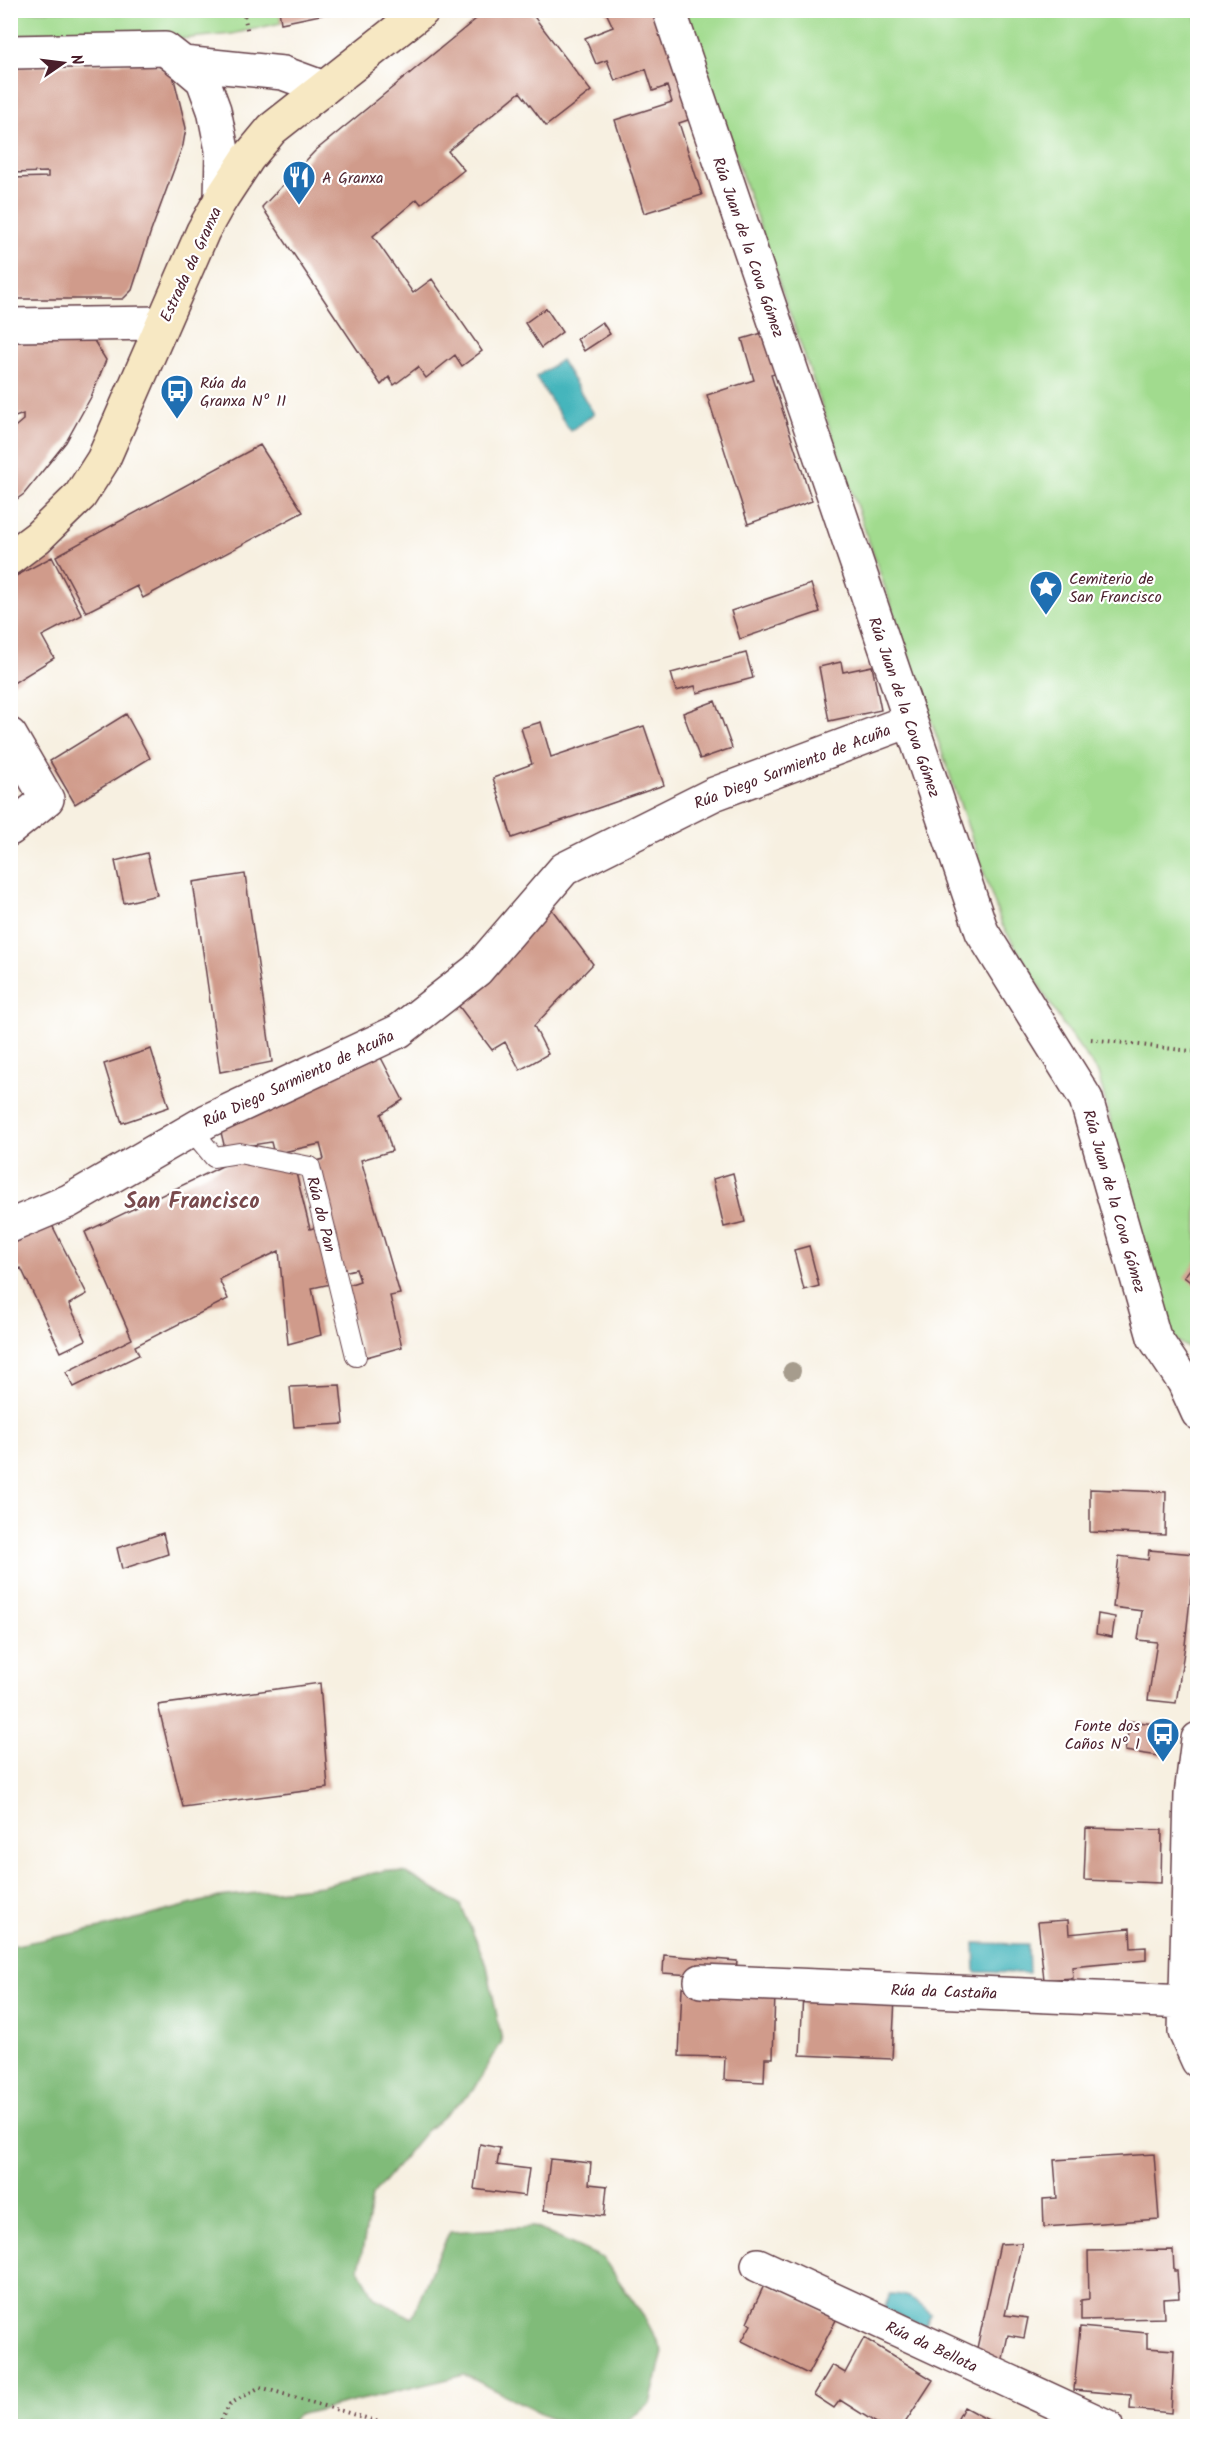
<svg xmlns="http://www.w3.org/2000/svg" width="1208" height="2437" font-family="Kalam,sans-serif">
<rect width="100%" height="100%" fill="#fff"/>
<filter id="ink" filterUnits="userSpaceOnUse"><feTurbulence type="fractalNoise" baseFrequency=".0167" numOctaves="2"/><feDisplacementMap in="SourceGraphic" scale="12" xChannelSelector="R" yChannelSelector="G"/><feConvolveMatrix kernelMatrix="1 2 1 2 8 2 1 2 1" color-interpolation-filters="sRGB"/></filter>
<filter id="wash" filterUnits="userSpaceOnUse"><feTurbulence type="fractalNoise" baseFrequency=".008" numOctaves="4" result="noise"/><feDisplacementMap in="SourceGraphic" scale="24" xChannelSelector="R" yChannelSelector="G"/><feGaussianBlur stdDeviation="1.35" result="paint"/><feColorMatrix in="noise" values="0 0 0 0 0 0 0 0 0 0 0 0 0 0 0 0 0 1.4 0 .05"/><feComposite in="paint" operator="in"/></filter>
<g filter="url(#wash)">
<rect width="100%" height="100%" fill="#f7f0e1"/>
<path fill="#a1db8e" stroke="#767d5c" stroke-width="1.5" d="M279,10L281,23L232,34L169,40L11,43L10,11Z
M685,11H1197V1351C1174,1345 1169,1332 1160,1312L1098,1073L1062,1023L1002,925Z"/>
<path fill="#80bb79" stroke="#656d52" stroke-width="1.5" d="M386,1870L406,1873L461,1905L487,1966L502,2041L474,2090L425,2132L372,2196L359,2269L375,2298L412,2318L435,2262L450,2232L534,2227L603,2258L646,2320L663,2352L650,2404L619,2426H582L551,2418L465,2375L298,2415L286,2426H11V1946L106,1927L219,1897L322,1886Z"/>
<path fill="#45b5bc" stroke="#486a74" stroke-width="1.5" d="M561,360L594,414L570,431L536,377Z
M974,1943L1028,1944L1029,1973L975,1972Z
M890,2294C908,2294 919,2301 931,2314L925,2327L884,2309Z"/>
<g id="blocks">
<path fill="#d09b8b" d="M279,10H335V12L281,23Z
M487,10H529L591,91L546,126L520,92L448,151L464,170L421,204L417,199L373,236L413,293L432,279L482,351L462,366L455,355L426,378L418,367L394,385L389,377L381,385L262,207L315,151Z
M605,10H659L697,117L679,123L702,195L644,213L615,120L672,102L667,86L653,91L646,69L615,81L607,60L596,64L585,38L613,27Z
M152,62L173,75L186,128L183,145L150,234L132,290L123,299H10V181L12,178L48,177V172L10,173V67Z
M546,308L562,332L541,348L525,323Z
M602,322L610,334L584,351L577,339Z
M769,331L782,372L771,375L812,501L748,524L707,395L754,380L742,339Z
M93,339L106,360L91,397L66,442L24,494L10,504V431L23,420V414L10,419V342Z
M260,445L303,512L143,598L137,586L86,612L56,556Z
M52,557L82,615L42,636L54,658L12,684L10,579Z
M811,584L820,612L740,639L731,611Z
M746,653L753,678L697,693L695,686L676,691L671,673Z
M841,662L843,672L872,666L881,710L829,721L819,667Z
M715,701L732,748L700,759L683,713Z
M126,714L150,758L75,804L50,761Z
M541,722L551,757L644,726L664,785L512,838L493,778L532,764L521,728Z
M147,853L157,895L124,903L115,861Z
M245,874L272,1062L220,1072L193,882Z
M550,907L593,964L534,1026L548,1054L520,1070L505,1042L492,1050L455,1001Z
M151,1049L169,1107L122,1123L104,1064Z
M377,1050L403,1100L381,1114L392,1151L361,1160L400,1294L390,1296L402,1347L363,1358L345,1286L360,1281L356,1269L343,1272L316,1161L324,1159L320,1144L274,1154L271,1142L225,1149L219,1124Z
M241,1157L295,1169L310,1229L320,1226L335,1283L312,1288L321,1335L288,1344L279,1251L219,1279L228,1299L135,1346L139,1355L74,1387L66,1372L132,1339L85,1232Z
M733,1173L745,1222L724,1227L713,1179Z
M52,1225L87,1294L69,1304L86,1340L61,1352L21,1268L12,1272L10,1268V1245Z
M809,1246L819,1286L804,1290L794,1250Z
M1197,1260V1287L1184,1277Z
M340,1385L344,1424L294,1427L290,1387Z
M1090,1489L1166,1492L1165,1535L1090,1532Z
M163,1533L168,1554L122,1569L117,1548Z
M1149,1550L1195,1554L1185,1645L1176,1703L1148,1700L1157,1642L1138,1640L1142,1611L1113,1607L1119,1556L1148,1560Z
M1098,1614L1115,1617L1112,1637L1096,1634Z
M320,1683L328,1788L183,1807L158,1705Z
M1130,1721L1170,1726L1166,1757L1125,1751Z
M1086,1828L1162,1830L1161,1883L1084,1880Z
M1068,1920L1069,1934L1130,1928L1131,1948L1146,1947V1960L1072,1967L1073,1978L1044,1980L1038,1922Z
M664,1955L737,1961L735,1978L663,1973Z
M682,1987L775,1992L773,2058H765L764,2082L724,2080L725,2057L679,2056Z
M803,1993L895,1997L892,2059L800,2055Z
M480,2144L500,2148L497,2165L529,2169L525,2196L474,2189Z
M1154,2154L1159,2219L1044,2227L1043,2199L1057,2198L1054,2160Z
M550,2159L591,2163L589,2184L607,2186L604,2216L544,2210Z
M1022,2243L1005,2315L1028,2318L1024,2338L1008,2335L1001,2368L975,2357L1000,2244Z
M1173,2250L1174,2271H1177L1179,2298L1163,2299L1164,2318L1081,2320V2300L1089,2299L1088,2251Z
M765,2283L837,2318L808,2374L742,2341L751,2325L747,2322Z
M1080,2327L1147,2333V2348L1174,2350L1171,2413L1130,2409L1131,2395L1074,2390Z
M864,2338L933,2380L903,2426H881L840,2400L834,2408L814,2395L832,2365L845,2373Z
M964,2407L999,2426H954Z"/>
</g>
</g>
<g filter="url(#ink)">
<use href="#blocks" fill-opacity="0" stroke="#643e46" stroke-width="1.5"/>
<g fill="none" stroke-linecap="round" stroke-linejoin="round">
<g stroke="#643e46" stroke-width="22">
<path id="lane" d="M191,1129L214,1157L239,1153L310,1167L356,1356"/>
</g>
<g stroke="#643e46" stroke-width="36">
<path id="street" d="M669,10L982,932L1086,1099L1154,1337L1184,1382L1198,1413
M10,52L165,49L183,63L283,73L324,88
M183,63L203,80L214,110L222,150L221,199
M10,325L162,323
M10,735L47,799L10,829
M10,1226L69,1201L207,1121L399,1031L477,970L564,869L714,794L909,721
M1198,1739L1191,1795L1185,2032L1198,2061
M701,1981L1186,2002
M758,2265L1106,2426"/>
</g>
<g stroke="#643e46" stroke-width="36">
<path id="secondary" d="M10,558L38,537L80,496L103,460L203,231L221,199L248,158L272,129L423,10"/>
</g>
<path stroke="#643e46" stroke-width="4" stroke-dasharray="1.5 4.5" stroke-linecap="butt" d="M243,10L248,33
M1091,1039L1198,1052
M218,2426L230,2404L260,2387L393,2426"/>
<use href="#lane" stroke="#fff" stroke-width="20"/>
<use href="#street" stroke="#fff" stroke-width="33"/>
<use href="#secondary" stroke="#f7e8c3" stroke-width="33"/>
</g>
<circle fill="#a69c8d" cx="792" cy="1371" r="9"/>
</g>
<defs>
<g id="restaurant-pin" transform="scale(1.725)"><path d="M0 17L-7.5 6A9.5 9.5 0 1 1 7.5 6Z" fill="#1f6fb2" stroke="#fff"/><path d="M-5-6h1v4h1v-4h1v4h1v-4h1v5L-1.5 .5V6h-2V.5L-5-1ZM5-6V6H3V1.5H1.5Q1.5-4 5-6Z" fill="#fff"/></g>
<g id="bus-pin" transform="scale(1.725)"><path d="M0 17L-7.5 6A9.5 9.5 0 1 1 7.5 6Z" fill="#1f6fb2" stroke="#fff"/><path d="M-5-6H5V4H4V6H2V4H-2V6H-4V4H-5ZM-3.5-4V0h7V-4ZM-3.5 1.2v1.5H-2V1.2ZM2 1.2v1.5H3.5V1.2Z" fill="#fff"/></g>
<g id="sight-pin" transform="scale(1.725)"><path d="M0 17L-7.5 6A9.5 9.5 0 1 1 7.5 6Z" fill="#1f6fb2" stroke="#fff"/><path d="M0-6L1.8-2.2L6-1.7L2.9 1.2L3.7 5.4L0 3.3L-3.7 5.4L-2.9 1.2L-6-1.7L-1.8-2.2Z" fill="#fff"/></g>
</defs>
<g fill-rule="evenodd">
<use href="#restaurant-pin" x="299" y="177"/>
<use href="#bus-pin" x="177" y="391"/>
<use href="#sight-pin" x="1046" y="587"/>
<use href="#bus-pin" x="1163" y="1734"/>
</g>
<g text-anchor="middle" stroke-width="4.5" stroke-linejoin="round" paint-order="stroke">
<g font-size="16" fill="#4a1f2b" stroke="#fff" text-anchor="start">
<text x="322" y="183">A Granxa</text>
<text x="200" y="388">Rúa da<tspan x="200" dy="18">Granxa Nº 11</tspan></text>
<text x="1069" y="584">Cemiterio de<tspan x="1069" dy="18">San Francisco</tspan></text>
<text x="1140" y="1731" text-anchor="end">Fonte dos<tspan x="1140" dy="18">Caños Nº 1</tspan></text>
</g>
<g font-size="16" fill="#4a1f2b" stroke="#fff">
<text transform="translate(749 247) rotate(71)" y="6">Rúa Juan de la Cova Gómez</text>
<text transform="translate(190 264) rotate(-65)" y="6">Estrada da Granxa</text>
<text transform="translate(905 707) rotate(71)" y="6">Rúa Juan de la Cova Gómez</text>
<text transform="translate(792 766) rotate(-21)" y="6">Rúa Diego Sarmiento de Acuña</text>
<text transform="translate(298 1078) rotate(-25)" y="6">Rúa Diego Sarmiento de Acuña</text>
<text transform="translate(1115 1201) rotate(74)" y="6">Rúa Juan de la Cova Gómez</text>
<text transform="translate(322 1214) rotate(76)" y="6">Rúa do Pan</text>
<text transform="translate(944 1991) rotate(2)" y="6">Rúa da Castaña</text>
<text transform="translate(932 2346) rotate(25)" y="6">Rúa da Bellota</text>
</g>
<g font-size="22" font-weight="bold" fill="#794a4d" stroke="#fff">
<text x="192" y="1208">San Francisco</text>
</g>
</g>
<rect width="1208" height="2437" fill="none" stroke="#fff" stroke-width="36"/>
<g transform="translate(63 63) rotate(76)" stroke="#ffffff" stroke-width="4.5" paint-order="stroke">
<path d="M0-4.5L10 22L0 15L-10 22Z" fill="#4a1f2b"/>
<text y="-9" font-size="16" font-weight="bold" text-anchor="middle" fill="#4a1f2b">N</text>
</g>
</svg>
